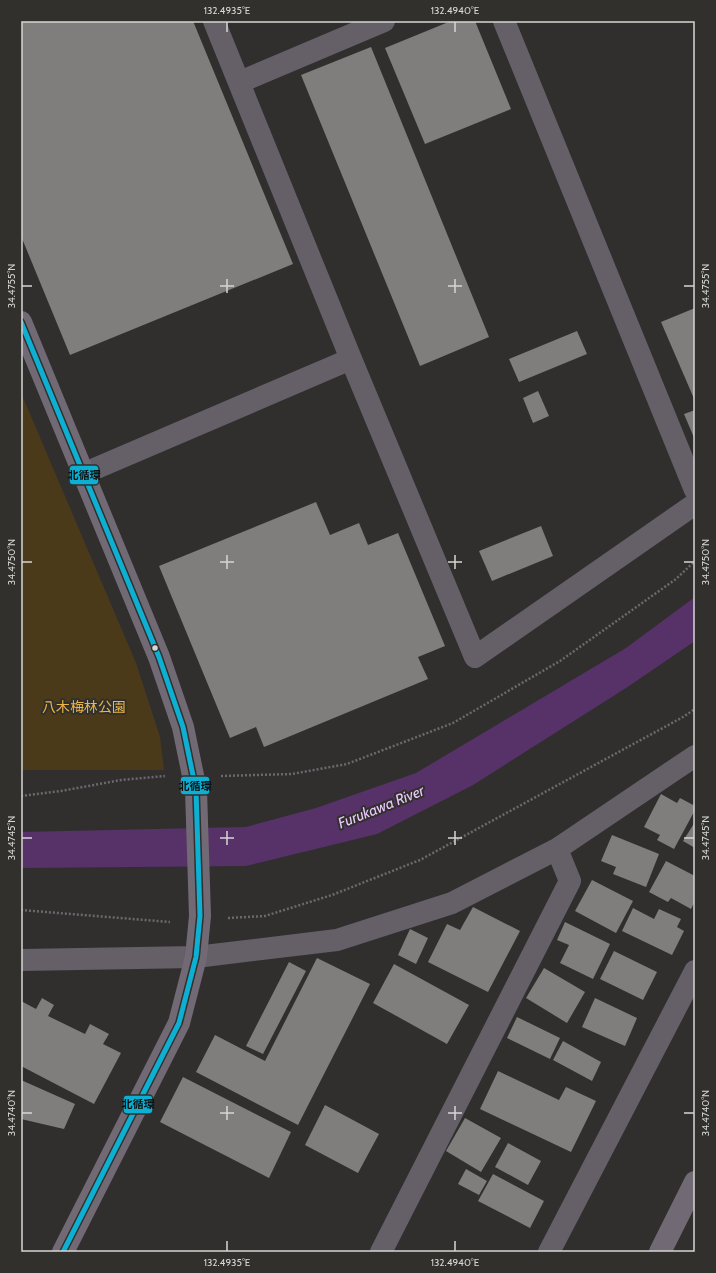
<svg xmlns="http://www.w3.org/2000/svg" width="716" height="1273" font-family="Cabin,'Noto Sans JP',sans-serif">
<rect width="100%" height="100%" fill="#302f2e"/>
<path fill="#4b3a1a" d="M21,393L136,663L160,737L164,770H21Z"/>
<path fill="#573269" d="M695,597V641L626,688L473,785L377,834L246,866L21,868V832L246,827L316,808L416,773L626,648Z"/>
<path fill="#7f7e7d" d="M21,21H193L293,264L70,355L21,236Z
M451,21H475L511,109L425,144L385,48Z
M371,47L489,337L420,366L301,75Z
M695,308V401L661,322Z
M577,331L587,354L519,382L509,359Z
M538,391L549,416L533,423L523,398Z
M695,410V440L684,414Z
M316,502L330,535L359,523L368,545L398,533L445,646L418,657L428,679L264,747L256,727L230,738L159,566Z
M541,526L553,556L492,581L479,551Z
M661,794L677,803L680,798L695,806V810L674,849L657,840L660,835L644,827Z
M695,822V848L683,841Z
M612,835L659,854L646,887L613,874L616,867L601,861Z
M666,861L695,876V901L691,909L671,898L668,902L649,892Z
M592,880L633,901L616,933L575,911Z
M473,907L520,931L488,992L428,962L447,924L460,930Z
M633,908L654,919L659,909L681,919L677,927L684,931L672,955L622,931Z
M565,922L610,944L593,979L560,963L569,945L557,940Z
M410,929L428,938L416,964L398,955Z
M614,951L657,972L643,1000L600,979Z
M317,958L370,984L298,1125L196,1072L215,1035L265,1061Z
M289,962L306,971L263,1054L246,1046Z
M394,964L469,1005L447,1044L373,1003Z
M544,968L585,992L567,1023L526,998Z
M42,998L54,1005L48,1016L85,1034L90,1024L109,1034L103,1044L121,1053L94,1104L21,1066V1001L36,1009Z
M595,998L637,1018L625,1046L582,1027Z
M517,1017L560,1038L550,1059L507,1038Z
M563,1041L601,1062L592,1081L553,1060Z
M498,1071L559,1100L566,1087L596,1101L571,1152L480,1109Z
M183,1077L291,1132L269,1178L160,1122Z
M21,1080L75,1104L64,1129L21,1119Z
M325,1105L379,1134L358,1173L305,1145Z
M465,1118L501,1138L481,1172L446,1151Z
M508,1143L541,1161L528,1185L495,1167Z
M466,1169L487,1181L479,1195L458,1184Z
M493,1174L544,1201L530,1228L478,1201Z"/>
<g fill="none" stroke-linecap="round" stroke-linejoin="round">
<path stroke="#6c696e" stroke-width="2.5" stroke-dasharray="2 2" stroke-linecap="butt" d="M221,776L292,774L347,764L453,723L560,661L676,579L695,561
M21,796L61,791L121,780L165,776
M21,910L170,922
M228,918L265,916L332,895L420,860L683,717L695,709"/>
<path stroke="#655f68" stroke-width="22" d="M214,21L351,359L475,657L695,504
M504,21L695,490
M240,82L384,21
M85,473L351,359
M21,960L196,957L337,940L452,903L557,849L695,756
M381,1252L570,881L557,849
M549,1252L695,971"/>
<path stroke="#716a75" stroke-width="22" d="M21,322L159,657L183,727L196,790L200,916L196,957L179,1023L63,1252
M660,1252L695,1182"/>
<g stroke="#31302d" stroke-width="8">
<path id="bus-1" d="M21,322L159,657L183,727L196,790L200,916L196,957L179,1023L63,1252"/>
</g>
<use href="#bus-1" stroke="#0dafd3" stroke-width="5"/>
</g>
<path fill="none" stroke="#d7d6d5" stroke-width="1.5" d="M227,22V32M455,22V32M227,279V293M455,279V293M22,286H32M220,286H234M448,286H462M684,286H694M227,555V569M455,555V569M22,562H32M220,562H234M448,562H462M684,562H694M227,831V845M455,831V845M22,838H32M220,838H234M448,838H462M684,838H694M227,1106V1120M455,1106V1120M22,1113H32M220,1113H234M448,1113H462M684,1113H694M227,1241V1251M455,1241V1251"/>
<circle fill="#d7d6d5" stroke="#31302d" stroke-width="1.5" cx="155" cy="648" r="3.5"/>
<g text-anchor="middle" stroke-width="4" stroke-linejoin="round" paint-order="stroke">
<g font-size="14" fill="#ebb647" stroke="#31302d">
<text x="84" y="712">八木梅林公園</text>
</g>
<g font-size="15" font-style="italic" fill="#ecc8ff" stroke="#31302d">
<text transform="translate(381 807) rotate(-22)" y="5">Furukawa River</text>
</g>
</g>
<g stroke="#31302d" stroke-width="1.5">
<rect x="69" y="465" width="30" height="20" rx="4" fill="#0dafd3"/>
<rect x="180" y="776" width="30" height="19" rx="4" fill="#0dafd3"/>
<rect x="123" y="1095" width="30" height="19" rx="4" fill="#0dafd3"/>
</g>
<g font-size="11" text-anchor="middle" font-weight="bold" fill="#111">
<text x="84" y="479">北循環</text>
<text x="195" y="790">北循環</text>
<text x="138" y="1108">北循環</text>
</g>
<rect width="716" height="1273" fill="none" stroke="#31302d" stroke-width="44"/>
<rect x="22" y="22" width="672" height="1229" fill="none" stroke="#d7d6d5" stroke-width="1.5"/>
<g font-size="10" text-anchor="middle" fill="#d7d6d5">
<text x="227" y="14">132.4935°E</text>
<text x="455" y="14">132.4940°E</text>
<text transform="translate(11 286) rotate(-90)" y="4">34.4755°N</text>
<text transform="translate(705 286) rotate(-90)" y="4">34.4755°N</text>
<text transform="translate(11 562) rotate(-90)" y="4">34.4750°N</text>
<text transform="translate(705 562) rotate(-90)" y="4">34.4750°N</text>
<text transform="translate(11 838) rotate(-90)" y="4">34.4745°N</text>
<text transform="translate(705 838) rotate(-90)" y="4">34.4745°N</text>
<text transform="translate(11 1113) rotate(-90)" y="4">34.4740°N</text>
<text transform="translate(705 1113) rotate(-90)" y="4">34.4740°N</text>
<text x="227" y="1266">132.4935°E</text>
<text x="455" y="1266">132.4940°E</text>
</g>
</svg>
